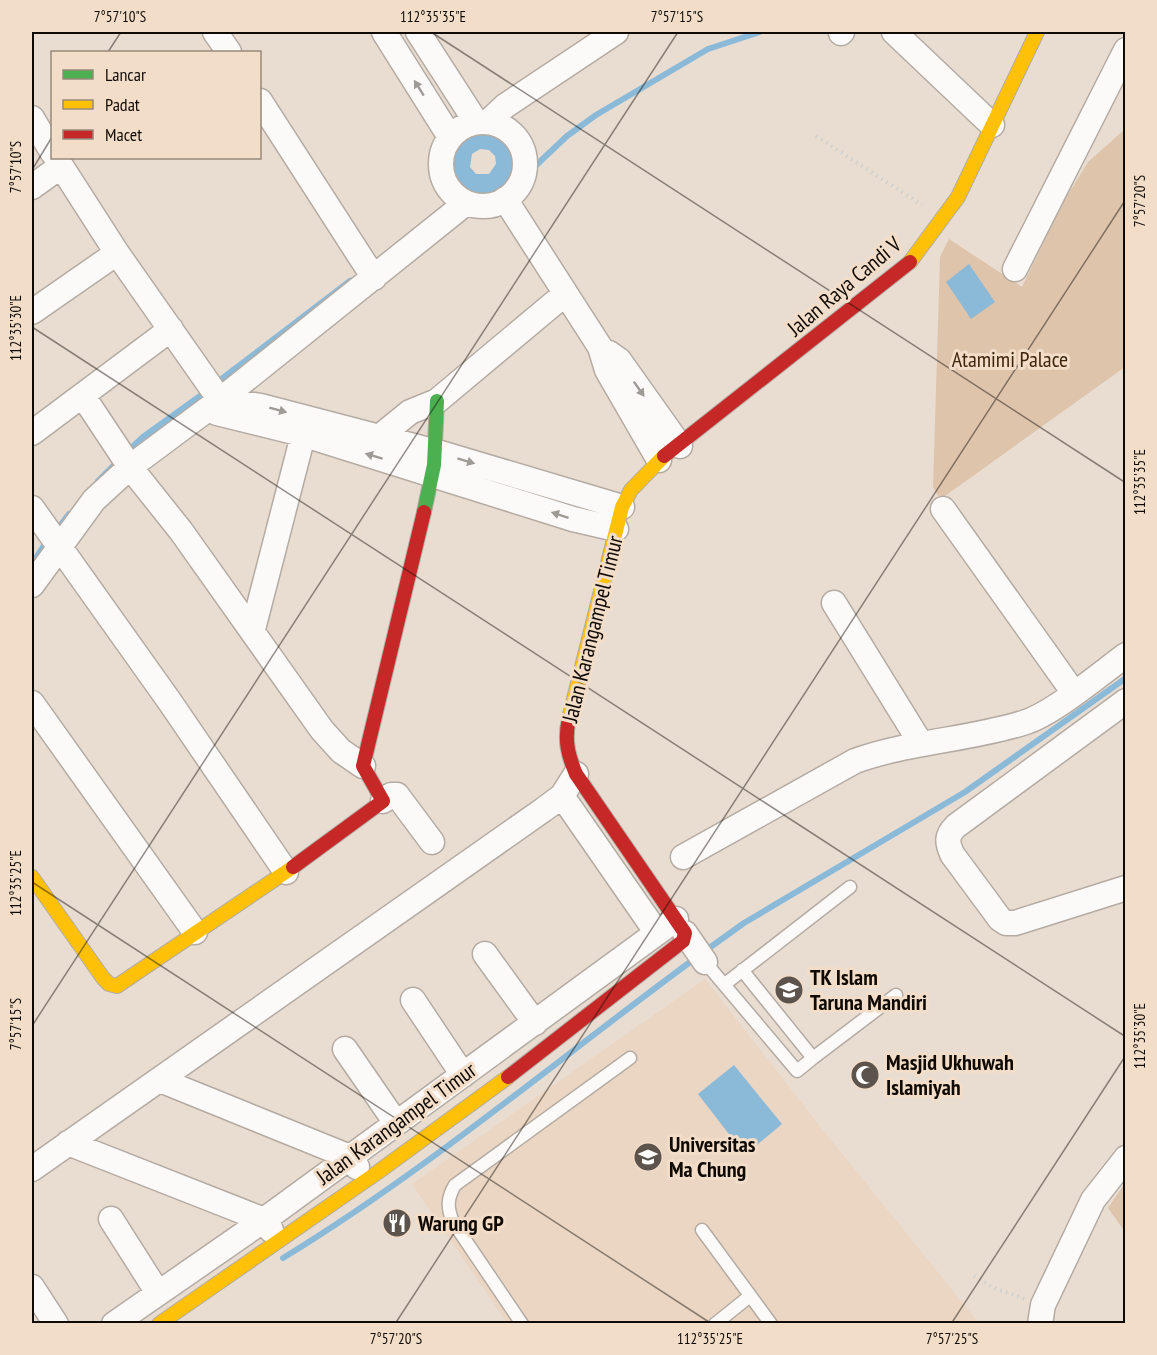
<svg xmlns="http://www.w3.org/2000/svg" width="1157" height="1355" font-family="'PT Sans Narrow',sans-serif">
<rect width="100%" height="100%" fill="#e9ddd2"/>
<path fill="#ebd6c3" d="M705,979L823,1130L979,1323H507L412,1184Z"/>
<path fill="#dfc4ac" d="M1125,129V367L945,496H938L933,487L940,257L949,239L1022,287L1062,204L1088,162Z
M1125,1183L1126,1232H1125L1108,1208Z"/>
<path fill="#8bb9d8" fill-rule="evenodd" d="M482,131C503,134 520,151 513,173C510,182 502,190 494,193C451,209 429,141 482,131ZM480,149L489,150L495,156L496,164L489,174H476L470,167L472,154Z
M969,264L995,302L971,319L946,282Z
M734,1065L782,1124L745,1155L698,1094Z"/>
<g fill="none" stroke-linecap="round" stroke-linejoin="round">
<path stroke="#8bb9d8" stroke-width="6" d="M530,171L567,136L596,115L708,49L760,32
M215,384L350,281
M127,452L143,437L207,391
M98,481L120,459
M55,532L69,514
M32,564L48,539
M705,951L744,923L965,792L1126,678
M283,1258C429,1169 559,1058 697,957"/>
<g stroke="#b4aba3" stroke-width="15">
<path id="lane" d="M705,962L797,1071L813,1058L742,970
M725,984L850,887
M813,1058L896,995
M702,1230L771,1324
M522,1324L453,1222C447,1208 447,1198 455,1185L630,1058
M715,1324L750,1296"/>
</g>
<g stroke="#b4aba3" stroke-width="27">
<path id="street" d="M215,32L229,52
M384,32L450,137
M418,32L476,122
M894,32L992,125
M841,33L842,32
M260,101L374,278
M32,118L52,152
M488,122L505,106L616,32
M441 164a42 42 0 1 1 84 0a42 42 0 1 1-84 0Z
M56,158L117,253L220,400L261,406L437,452L622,507
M32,187L61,166
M505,199L600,347L607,370L659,460
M1015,269L1126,50
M32,312L117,253
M609,353L619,360L680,446
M83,396L130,467L181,531L322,730L341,751L363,766
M217,413L302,434L573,519L616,529
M32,433L171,329
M378,438L410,412L437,401L565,294
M32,508L170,702L286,872
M943,509L1074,693
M32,585L94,500L130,467L220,400L466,203
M834,603L920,742
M253,629L307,420
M1126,701L956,826C946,836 947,842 952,854L1000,919L1006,923H1015L1126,888
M32,703L195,932
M562,796L657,933
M383,801L391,795H397L432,842
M683,857L855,761C911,741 970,740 1026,722C1055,712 1100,674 1126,655
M685,933L705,962
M485,954L535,1023
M413,1000L463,1075
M345,1049L396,1123
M160,1080L350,1157L357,1167
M68,1143L264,1220L271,1230
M32,1169L543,810L562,796L576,774
M111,1219L158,1293
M32,1287L56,1324
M114,1324L264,1220L676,919
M1040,1324L1043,1305L1093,1200L1126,1158"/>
</g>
<g stroke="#b4aba3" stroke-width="16">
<path id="fast" d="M424,512L434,465L437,401"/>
</g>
<g stroke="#b4aba3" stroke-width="16">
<path id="slow" d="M910,262L958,197L1037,32
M569,719L622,507L631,490L664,456
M32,877L103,978L109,984L117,986L293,867
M159,1324L378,1172L508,1077"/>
</g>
<g stroke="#b4aba3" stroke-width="16">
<path id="jam" d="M664,456L910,262
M293,867L383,801L363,766L424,512
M508,1077L683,941L685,933L576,774C568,755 564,740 569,719"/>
</g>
<path stroke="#d1cfcb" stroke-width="4" stroke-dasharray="1.5 4.5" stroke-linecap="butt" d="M816,136L922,205
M974,1276L992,1287L1025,1299"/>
<use href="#lane" stroke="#fcfaf8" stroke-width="12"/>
<use href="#street" stroke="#fcfaf8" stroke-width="24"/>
<use href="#fast" stroke="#4caf50" stroke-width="14"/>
<use href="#slow" stroke="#ffc107" stroke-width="14"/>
<use href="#jam" stroke="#c62828" stroke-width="14"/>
</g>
<defs><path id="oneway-solid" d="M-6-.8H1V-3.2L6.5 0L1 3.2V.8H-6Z" transform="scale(1.5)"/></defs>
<g fill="#9e9a96">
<use href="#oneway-solid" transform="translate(419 88) rotate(-122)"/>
<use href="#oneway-solid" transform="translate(639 389) rotate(55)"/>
<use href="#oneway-solid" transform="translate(278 410) rotate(15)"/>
<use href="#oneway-solid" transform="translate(374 456) rotate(-163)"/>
<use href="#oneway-solid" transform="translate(466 461) rotate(17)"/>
<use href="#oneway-solid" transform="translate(560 515) rotate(-162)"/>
</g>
<path fill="none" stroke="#100a04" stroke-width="1.5" stroke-opacity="0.45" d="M431,32L1126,483M108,52L121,32M32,170L52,137M32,327L1126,1037M32,882L712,1324M32,1026L678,32M395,1324L1126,199M951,1324L1126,1055"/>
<defs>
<g id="school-disc" transform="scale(1.5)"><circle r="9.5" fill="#5c544c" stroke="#f2ddc9"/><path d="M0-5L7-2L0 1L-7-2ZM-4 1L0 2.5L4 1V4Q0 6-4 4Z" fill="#fff"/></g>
<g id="mosque-disc" transform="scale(1.5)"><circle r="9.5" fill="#5c544c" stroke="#f2ddc9"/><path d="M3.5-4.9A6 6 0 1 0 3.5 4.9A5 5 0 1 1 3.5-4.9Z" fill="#fff"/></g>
<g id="university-disc" transform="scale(1.5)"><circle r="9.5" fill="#5c544c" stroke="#f2ddc9"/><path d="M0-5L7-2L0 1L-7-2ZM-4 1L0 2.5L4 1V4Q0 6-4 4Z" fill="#fff"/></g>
<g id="restaurant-disc" transform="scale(1.5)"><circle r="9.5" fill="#5c544c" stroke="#f2ddc9"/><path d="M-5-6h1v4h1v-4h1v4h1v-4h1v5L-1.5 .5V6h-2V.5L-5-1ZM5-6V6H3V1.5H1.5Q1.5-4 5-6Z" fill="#fff"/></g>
</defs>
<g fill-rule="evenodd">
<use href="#school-disc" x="789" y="990"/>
<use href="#mosque-disc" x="865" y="1075"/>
<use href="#university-disc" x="648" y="1157"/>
<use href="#restaurant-disc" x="397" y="1223"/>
</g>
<g text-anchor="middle" stroke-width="6" stroke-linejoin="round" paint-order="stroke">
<g font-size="22" fill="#100a04" stroke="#f2ddc9">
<text transform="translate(844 286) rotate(-40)" y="8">Jalan Raya Candi V</text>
<text transform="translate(592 629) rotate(-76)" y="8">Jalan Karangampel Timur</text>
<text transform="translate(396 1123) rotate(-36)" y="8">Jalan Karangampel Timur</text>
</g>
<g font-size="22" fill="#3d250b" stroke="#f2ddc9">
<text x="1010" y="367">Atamimi Palace</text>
</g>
<g font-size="22" font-weight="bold" fill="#100a04" stroke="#f2ddc9" text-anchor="start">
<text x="810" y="985">TK Islam<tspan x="810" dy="25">Taruna Mandiri</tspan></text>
<text x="886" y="1070">Masjid Ukhuwah<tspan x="886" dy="25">Islamiyah</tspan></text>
<text x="669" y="1152">Universitas<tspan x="669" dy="25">Ma Chung</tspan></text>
<text x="418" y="1231">Warung GP</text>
</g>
</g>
<rect width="1157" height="1355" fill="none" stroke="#f2ddc9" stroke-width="66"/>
<rect x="51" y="51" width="210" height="108" fill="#f2ddc9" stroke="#98897a" stroke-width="1.5"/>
<rect x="63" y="70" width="30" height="9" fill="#4caf50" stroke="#98897a" stroke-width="1.5"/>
<text x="105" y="81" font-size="18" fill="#100a04">Lancar</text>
<rect x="63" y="100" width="30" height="9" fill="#ffc107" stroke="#98897a" stroke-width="1.5"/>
<text x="105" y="111" font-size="18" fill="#100a04">Padat</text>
<rect x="63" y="130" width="30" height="9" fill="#c62828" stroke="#98897a" stroke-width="1.5"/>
<text x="105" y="141" font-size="18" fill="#100a04">Macet</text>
<rect x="33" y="33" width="1091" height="1289" fill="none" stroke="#100a04" stroke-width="2"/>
<g font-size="15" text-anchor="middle" fill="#100a04">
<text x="120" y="22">7°57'10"S</text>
<text x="433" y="22">112°35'35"E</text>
<text x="677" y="22">7°57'15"S</text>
<text transform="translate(16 167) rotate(-90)" y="5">7°57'10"S</text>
<text transform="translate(1140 201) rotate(-90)" y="5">7°57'20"S</text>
<text transform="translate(16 328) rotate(-90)" y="5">112°35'30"E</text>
<text transform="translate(1140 482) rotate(-90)" y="5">112°35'35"E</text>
<text transform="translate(16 883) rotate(-90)" y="5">112°35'25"E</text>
<text transform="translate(16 1024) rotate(-90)" y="5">7°57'15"S</text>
<text transform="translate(1140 1036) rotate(-90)" y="5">112°35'30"E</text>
<text x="396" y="1344">7°57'20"S</text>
<text x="710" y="1344">112°35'25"E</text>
<text x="952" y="1344">7°57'25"S</text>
</g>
</svg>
